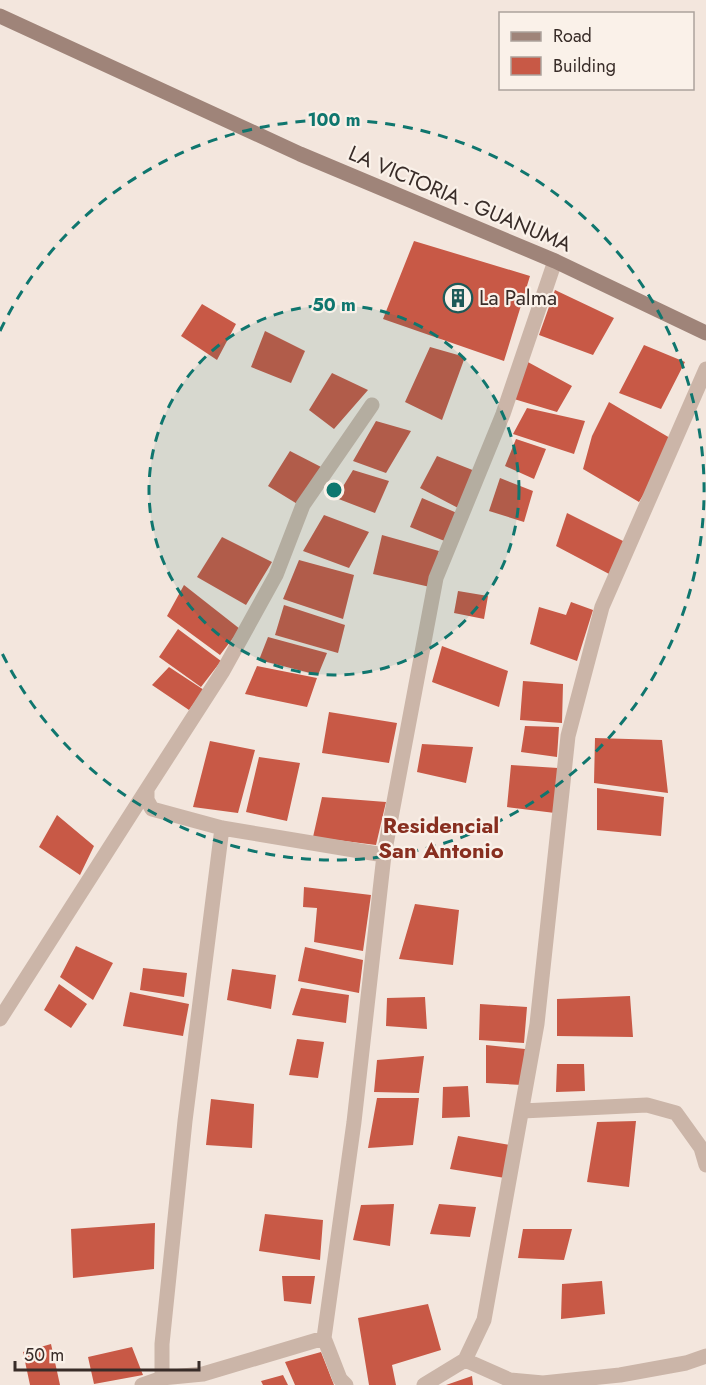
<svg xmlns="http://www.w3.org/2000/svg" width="706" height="1385" font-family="Jost,sans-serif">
<rect width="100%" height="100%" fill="#f3e6dd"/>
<path fill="#c85946" d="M414,241L530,276L504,361L383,319Z
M555,290L614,318L593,355L539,335Z
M202,304L236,324L217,360L181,336Z
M265,331L305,351L291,383L251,367Z
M644,345L685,362L661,409L619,393Z
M430,347L465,357L442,420L405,402Z
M526,361L572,386L557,412L514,399Z
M332,373L368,390L334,429L309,410Z
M609,402L670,438L659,469L639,502L583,469L592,436Z
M527,408L585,421L574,454L513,434Z
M376,421L411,431L386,473L353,461Z
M516,439L546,449L534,479L505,466Z
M290,451L325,469L299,505L268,486Z
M437,456L475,471L460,509L420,488Z
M353,470L389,481L375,513L336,498Z
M500,478L533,491L524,522L489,511Z
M422,498L457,513L447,542L410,527Z
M567,513L625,542L611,575L556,546Z
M324,515L369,532L349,568L303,551Z
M382,535L439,551L430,587L373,574Z
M222,537L272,562L246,605L197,577Z
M299,560L354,575L343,619L283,599Z
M184,585L240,629L220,655L167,616Z
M458,591L488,596L484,619L454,613Z
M571,602L593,610L577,661L530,644L539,607L566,615Z
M284,605L345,625L338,653L275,635Z
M178,629L221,661L201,687L159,657Z
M268,637L327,653L318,675L259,660Z
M442,646L508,671L499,707L432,682Z
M257,666L317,678L307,707L245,694Z
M169,667L204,690L189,710L152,685Z
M523,681L563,684L562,723L520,720Z
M329,712L397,723L389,763L322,753Z
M525,726L559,727L557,757L521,752Z
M595,738L662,740L668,793L594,783Z
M210,741L255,750L238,813L193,807Z
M422,744L473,747L466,783L417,772Z
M259,757L300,763L287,821L246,812Z
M511,765L558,768L555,813L507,807Z
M597,788L664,797L661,836L597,830Z
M322,797L386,802L376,845L313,837Z
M57,815L94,846L80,875L39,847Z
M304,887L371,895L363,951L314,942L317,908L303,907Z
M415,904L459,910L453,965L399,959Z
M76,946L113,963L93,1000L60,977Z
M305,947L363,960L359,993L298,981Z
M143,968L187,973L184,997L140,990Z
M232,969L276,975L271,1009L227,1000Z
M59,984L87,1004L71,1028L44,1010Z
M301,988L349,995L346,1023L292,1015Z
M130,992L189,1004L183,1036L123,1026Z
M630,996L633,1037L557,1036V999Z
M425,997L427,1029L386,1026L387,998Z
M480,1004L527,1007L524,1043L479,1040Z
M297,1039L324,1042L318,1078L289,1075Z
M486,1045L525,1049L522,1085L486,1083Z
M424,1056L419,1093L374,1092L377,1060Z
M557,1064H584L585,1091L556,1092Z
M468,1086L470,1117L442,1118L443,1087Z
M377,1098H419L413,1145L368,1148Z
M211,1099L254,1104L252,1148L206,1145Z
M636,1121L629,1187L587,1182L597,1122Z
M458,1136L510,1145L505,1178L450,1169Z
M394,1204L390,1246L353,1240L361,1205Z
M439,1204L476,1207L470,1237L430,1234Z
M265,1214L323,1220L320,1260L259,1251Z
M155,1223L154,1269L73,1278L71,1229Z
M523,1229H572L564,1260L518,1258Z
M282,1276H315L311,1304L284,1301Z
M602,1281L605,1314L561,1319L562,1284Z
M428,1304L441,1350L392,1365L396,1385H369L358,1318Z
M51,1344L60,1385H30L23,1352Z
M132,1347L143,1375L94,1384L88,1357Z
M321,1352L334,1385H295L285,1362Z
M283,1375L288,1385H263L261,1381Z
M472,1376L473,1385H446Z"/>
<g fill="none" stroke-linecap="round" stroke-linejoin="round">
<path stroke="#cbb5a8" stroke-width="15" d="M372,405L303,505L276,575L223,671L147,789V800L152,809L222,828L384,855
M222,828L185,1121L162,1344V1378L203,1374L324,1338
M0,1019L147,789
M522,1111L647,1105L676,1113L701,1148L706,1165
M465,1360L510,1380L543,1383L620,1375L686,1363L706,1356
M142,1385L162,1378
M346,1385L340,1379L324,1338L354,1122L384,855L436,578L503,414L555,261
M424,1385L465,1360L484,1320L537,1024L568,736L602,607L706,369"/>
<path stroke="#9f8479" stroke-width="15" d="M0,16L300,154L555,261L706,333"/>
</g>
<circle cx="334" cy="490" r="185" fill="#0f766e" fill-opacity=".12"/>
<g fill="none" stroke="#0f766e" stroke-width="3" stroke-dasharray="10 8">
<circle cx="334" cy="490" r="185"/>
<path d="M0 331A370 370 0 1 1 0 649"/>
</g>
<defs>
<g id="building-ring" transform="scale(1.5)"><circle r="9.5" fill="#faf1e9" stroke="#1d5a58" stroke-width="1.5"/><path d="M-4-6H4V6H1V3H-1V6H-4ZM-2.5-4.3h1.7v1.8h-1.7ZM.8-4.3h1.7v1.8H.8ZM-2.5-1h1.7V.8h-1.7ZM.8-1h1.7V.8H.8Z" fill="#1d5a58"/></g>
</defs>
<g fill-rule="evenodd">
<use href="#building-ring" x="458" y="298"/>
</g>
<g text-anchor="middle" stroke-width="4.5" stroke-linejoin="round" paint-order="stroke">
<g font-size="21" fill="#382c28" stroke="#faf1e9">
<text transform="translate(460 199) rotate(23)" y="7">LA VICTORIA - GUANUMA</text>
</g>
<g font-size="21" fill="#382c28" stroke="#faf1e9" text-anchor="start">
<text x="479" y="305">La Palma</text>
</g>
<g font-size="22" font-weight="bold" fill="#882f20" stroke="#faf1e9">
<text x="441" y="833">Residencial<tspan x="441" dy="25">San Antonio</tspan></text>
</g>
</g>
<circle cx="334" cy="490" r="9" fill="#0f766e" stroke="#faf1e9" stroke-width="3"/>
<g font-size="18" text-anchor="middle" font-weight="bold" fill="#0f766e" stroke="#faf1e9" stroke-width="4.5" stroke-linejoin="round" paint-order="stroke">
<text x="334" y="126">100 m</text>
<text x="334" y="311">50 m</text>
</g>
<rect x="499" y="12" width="195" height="78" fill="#faf1e9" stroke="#aca29c" stroke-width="1.5"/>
<rect x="511" y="32" width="30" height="9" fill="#9f8479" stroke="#aca29c" stroke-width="1.5"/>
<text x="553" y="42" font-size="18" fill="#382c28">Road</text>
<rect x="511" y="57" width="30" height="18" fill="#c85946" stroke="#aca29c" stroke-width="1.5"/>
<text x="553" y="72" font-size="18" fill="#382c28">Building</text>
<path d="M15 1361v9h184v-9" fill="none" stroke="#382c28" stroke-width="3"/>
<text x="24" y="1361" font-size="18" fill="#382c28" stroke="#faf1e9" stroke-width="4.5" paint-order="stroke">50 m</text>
</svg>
